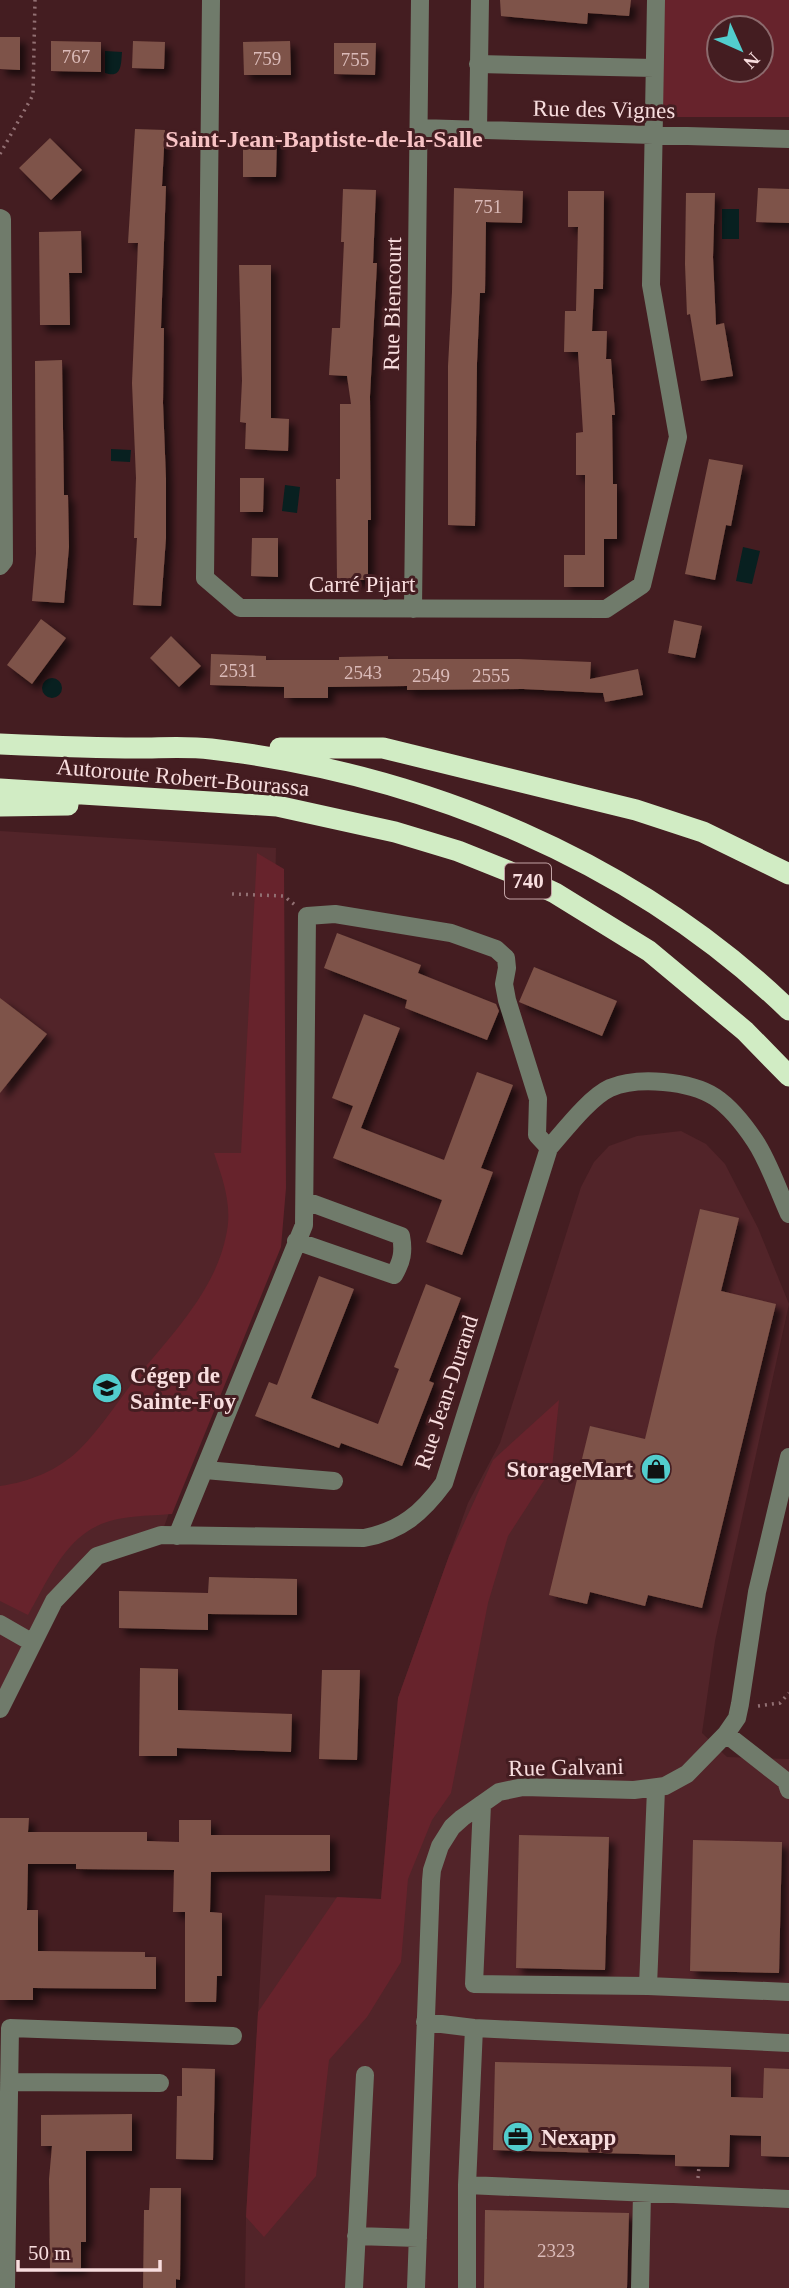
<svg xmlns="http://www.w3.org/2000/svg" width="789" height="2288" font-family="'Times New Roman',serif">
<defs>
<filter id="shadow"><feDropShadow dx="6" dy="6" stdDeviation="3.5" flood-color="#0009"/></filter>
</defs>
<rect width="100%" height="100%" fill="#441d21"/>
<path fill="#522429" d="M0,831L276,848L268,1241L161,1535L97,1556L54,1601L0,1709Z
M681,1131L706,1144L725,1164L758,1228L789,1304L715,1641L702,1733L727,1757L789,1759V2288H245L246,2217L265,1895L381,1899L398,1698L468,1503L500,1443L581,1187L594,1162L609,1146L637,1136Z"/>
<path fill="#67232c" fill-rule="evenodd" d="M661,0H789V117H659ZM719,28H761V70H719Z
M257,853L284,869L286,1188L281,1247L172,1514C148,1516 119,1515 97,1526C63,1542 46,1584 28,1615L0,1601V1486C29,1482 59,1470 80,1449C99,1430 114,1407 130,1386C166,1340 214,1295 226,1236C233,1206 223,1180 214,1153H241Z
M559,1400L552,1468L508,1536L488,1603L451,1793L432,1820L408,1879L401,1962L367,2017L329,2060L316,2176L264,2237L246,2217L258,2012L337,1897L381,1899L398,1698L449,1556L493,1460Z"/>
<path fill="#082020" d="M105,51L122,52C121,64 122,79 105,73Z
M722,209H739V239H722Z
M111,449L131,450L130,462L111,461Z
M285,485L300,487L297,513L282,511Z
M743,547L760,551L752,584L736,581Z
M42 688a10 10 0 1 1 20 0a10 10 0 1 1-20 0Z"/>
<path fill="#7e5348" filter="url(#shadow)" d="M500,0H631L629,16L588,13L587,24L501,16Z
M0,37H20V70L0,69Z
M51,41L101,42V72L51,71Z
M133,41L165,42L164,69L132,68Z
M290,41L291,75H244L243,42Z
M334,43H376L375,75L334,74Z
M135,129L165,130L162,186H166L161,328H164L163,403L166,479V538L161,606L133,605L137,538H134L136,478L132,383L138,243H128Z
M243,136H277L276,177H243Z
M50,138L82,170L51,200L19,168Z
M454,188L523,191L522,223L486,222L485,293H480L477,363L475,526L448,525V366L452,292Z
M758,188L789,189V223L756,222Z
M343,189L376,190L373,263H377L370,396L371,520H368V580H337L336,479H340V404H351L347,376L329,375L332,328H340L344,242H341Z
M568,191H604L603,289H594L592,331H607L606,359H611L615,415H612L613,484H617V539H604V587H564V555H585V475H576V433L583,432L578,352H564L565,311H576L578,227H568Z
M686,193H715L713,257L716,325L724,323L733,376L701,381L690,314L687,315L685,264Z
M81,231L82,273H69L70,325H40L39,232Z
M239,265H271V418L289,419L288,451L245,449L246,423L240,422L242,381Z
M62,360L64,495H68L69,547L64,603L32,601L36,554L35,361Z
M709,459L743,465L731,526L726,525L715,580L685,574Z
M240,478H264L263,512H240Z
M252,538H278V577L251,576Z
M41,619L66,638L32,684L7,665Z
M674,620L702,626L695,658L668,653Z
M171,636L201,666L179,687L150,658Z
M211,654L266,656V660H339V657L388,656V659H519L591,662L590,679L638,669L643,695L605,702L603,693L523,689L407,690V686L328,687V698H284V687L210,685Z
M337,933L421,965L418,973L496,1004L499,1011L487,1040L405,1008L407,1000L324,968Z
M534,967L617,1001L602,1036L519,1002Z
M0,998L47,1034L0,1093Z
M364,1014L400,1028L361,1128L444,1160L477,1072L513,1085L481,1168L493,1172L462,1255L426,1242L442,1200L333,1158L353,1106L332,1098Z
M700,1209L739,1218L721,1291L776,1304L702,1608L648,1595L645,1606L590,1592L587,1604L549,1595L590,1426L645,1439Z
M319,1276L354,1289L311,1398L378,1424L399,1369L394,1367L426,1284L461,1298L429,1381L434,1383L402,1466L341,1443L339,1448L255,1416L269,1382L277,1385Z
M209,1577L297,1579V1615L208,1614V1630L119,1628V1591L208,1593Z
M140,1668L178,1669V1710L292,1714L291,1752L177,1748V1756H139Z
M322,1670H360L357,1760L319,1759Z
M0,1818H29L28,1832H147V1841L179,1842V1820H211V1835H330V1871L211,1872L210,1912L222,1913V1976H217L216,2002H185V1912H173L174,1870L76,1869V1864H28L27,1910H38V1951L145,1952V1957H156V1989L33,1988V2000H0Z
M519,1835L609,1837L605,1970L516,1968Z
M693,1840L782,1842L779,1973L690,1971Z
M495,2062L731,2067V2097L763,2098L764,2068L789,2069V2157L761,2156V2136L730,2135L729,2167L675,2166V2155L493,2150Z
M182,2068L215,2069L213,2160L176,2159L177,2096H182Z
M132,2114V2151H86V2242H81V2268L50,2269L49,2179L52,2146H41V2115Z
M150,2188H181L180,2280L176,2279V2288H143L144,2210H149Z
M485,2210L629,2213L627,2288H484Z"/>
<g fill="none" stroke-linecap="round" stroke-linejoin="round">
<path stroke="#927073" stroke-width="3.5" stroke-dasharray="2 5" stroke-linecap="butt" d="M0,154L33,95L35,0
M232,894L284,896L295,905
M758,1706L780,1703L789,1693
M698,2178L699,2166"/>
<path stroke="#707b6b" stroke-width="18" d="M211,0L205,578L240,608L606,609L642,585L678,437L651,285L656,0
M478,64L654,68
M419,128L789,139
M478,130L480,0
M0,218L2,219L4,561L0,566
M413,609L420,0
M296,1241L394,1275C402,1261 404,1252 401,1236L306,1201
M205,1470L334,1481
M177,1536L304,1225L307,916L335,914L451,933L496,949L506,958L507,968L504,984L507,1000L538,1099L537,1135L549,1148
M0,1624L33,1643
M0,1709L54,1601L97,1556L161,1535L364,1538C401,1531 422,1513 444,1483L549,1148C564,1131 590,1097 610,1088C638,1076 690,1081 715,1097C730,1107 745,1126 755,1141C769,1162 778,1190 789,1214
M726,1734L786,1781L789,1790
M482,1804L474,1984L648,1986L789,1992
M648,1986L656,1789
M425,2022L474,2028L789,2043
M9,2082L160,2083
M467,2185L474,2028
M356,2236L418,2238
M6,2288L10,2028L233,2036
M354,2288L365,2075
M416,2288L431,1881L432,1870L440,1846L452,1827L462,1818L499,1792L523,1787L634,1790L665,1786L687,1774L726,1734L737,1718L740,1704L757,1592L789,1457
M467,2288V2185L789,2199
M640,2288L642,2193"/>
<path stroke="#d1ecc4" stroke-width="21" d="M0,744C46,746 92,748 137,748C162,748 187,746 211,749C423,774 634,860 789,1010
M280,748H383L636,810L703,832L789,874
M0,789L277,806L395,832L458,851L508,871L555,893L649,951L745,1031L789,1076
M0,806L68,805"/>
</g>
<defs>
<g id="university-disc" transform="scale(1.575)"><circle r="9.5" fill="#52cdcd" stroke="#441d21"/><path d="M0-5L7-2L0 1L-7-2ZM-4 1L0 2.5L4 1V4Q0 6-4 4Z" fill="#111"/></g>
<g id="shop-disc" transform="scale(1.575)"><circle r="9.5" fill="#52cdcd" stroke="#441d21"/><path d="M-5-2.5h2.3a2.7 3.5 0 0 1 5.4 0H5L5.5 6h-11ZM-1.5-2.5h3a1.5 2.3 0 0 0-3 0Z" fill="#111"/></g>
<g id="office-disc" transform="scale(1.575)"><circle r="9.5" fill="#52cdcd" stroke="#441d21"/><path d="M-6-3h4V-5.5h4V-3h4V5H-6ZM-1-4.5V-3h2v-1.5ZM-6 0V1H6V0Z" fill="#111"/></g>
</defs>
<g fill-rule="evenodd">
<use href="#university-disc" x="107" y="1388"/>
<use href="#shop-disc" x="656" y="1469"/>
<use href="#office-disc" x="518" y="2137"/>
</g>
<g text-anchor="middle" stroke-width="6" stroke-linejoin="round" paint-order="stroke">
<g font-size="19" fill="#dabab8">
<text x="76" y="63">767</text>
<text x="267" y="65">759</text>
<text x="355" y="66">755</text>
<text x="488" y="213">751</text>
<text x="238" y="677">2531</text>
<text x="363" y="679">2543</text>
<text x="431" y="682">2549</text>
<text x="491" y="682">2555</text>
<text x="556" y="2257">2323</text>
</g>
<rect fill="#441d21" stroke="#c2a3a5" stroke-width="2" x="505" y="863.5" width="46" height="35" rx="5"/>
<g font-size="21" font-weight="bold" fill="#f8ddde">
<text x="528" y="888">740</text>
</g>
<g font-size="23" fill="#f8ddde" stroke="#441d21">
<text transform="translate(604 109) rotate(1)" y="8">Rue des Vignes</text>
<text transform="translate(392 304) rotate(-89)" y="8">Rue Biencourt</text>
<text x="362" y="592">Carré Pijart</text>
<text transform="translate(183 777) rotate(5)" y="8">Autoroute Robert-Bourassa</text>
<text transform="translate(446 1392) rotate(-72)" y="8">Rue Jean-Durand</text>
<text transform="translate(566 1767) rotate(-1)" y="8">Rue Galvani</text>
</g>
<g font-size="23" font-weight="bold" fill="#f8ddde" stroke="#441d21" text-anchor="start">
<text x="130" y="1383">Cégep de<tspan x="130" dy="26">Sainte-Foy</tspan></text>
<text x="633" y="1477" text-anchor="end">StorageMart</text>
<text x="541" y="2145">Nexapp</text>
</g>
<g font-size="24" font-weight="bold" fill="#f8c3c5" stroke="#441d21">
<text x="324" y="147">Saint-Jean-Baptiste-de-la-Salle</text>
</g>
</g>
<g transform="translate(740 49) rotate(135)"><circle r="33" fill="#441d21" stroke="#8c6a6d" stroke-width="2"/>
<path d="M0-5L12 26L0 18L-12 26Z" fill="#52cdcd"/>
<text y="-10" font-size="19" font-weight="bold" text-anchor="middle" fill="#f8ddde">N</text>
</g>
<path d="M18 2260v10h142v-10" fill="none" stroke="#f8ddde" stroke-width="3.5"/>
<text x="28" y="2260" font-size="21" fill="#f8ddde" stroke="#441d21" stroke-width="5" paint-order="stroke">50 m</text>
</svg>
